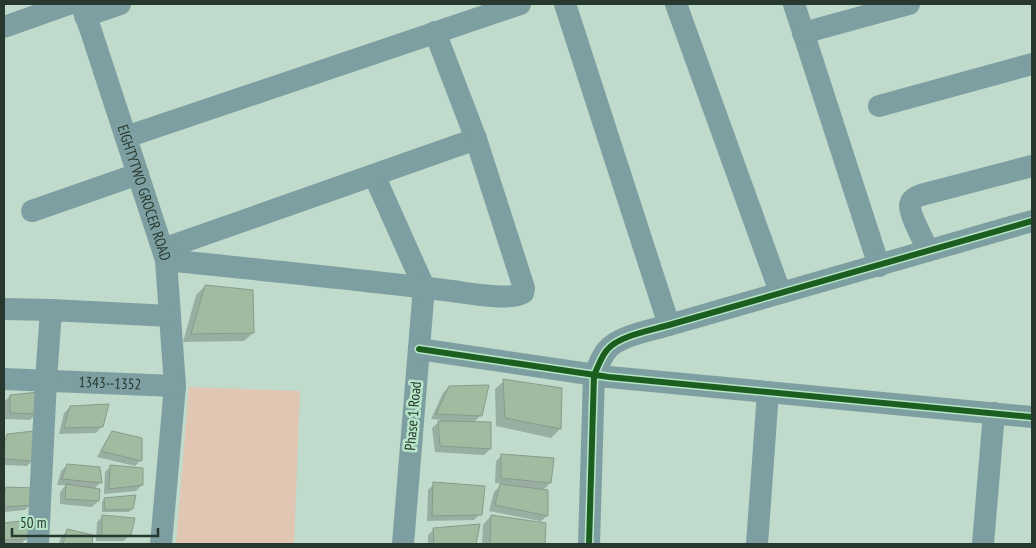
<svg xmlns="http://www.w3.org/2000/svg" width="1036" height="548" font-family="'PT Sans Narrow',sans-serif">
<rect width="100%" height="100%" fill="#c0dacb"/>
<path fill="#e0c6b3" d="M189,387L300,391L294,544H176Z"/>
<path fill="#0003" d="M205,286L253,333L244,341L183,342L196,295Z
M504,381L561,389L560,429L551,438L496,426L495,389Z
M449,387L481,415L473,423L490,449L484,455L435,452L432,428L441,420L431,419L443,393Z
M10,396L36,414L30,420L4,419V402Z
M70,407L102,426L96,433L59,434L64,413Z
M113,432L141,460L135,466L97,457L107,439Z
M8,435L33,460L27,466L4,465V439Z
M502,455L550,483L542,491L547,516L539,523L540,521L489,511L494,492L502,484L495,483L496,461Z
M67,465L101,482L94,489L98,501L92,507L60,504V492L66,485H57L61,471Z
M111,466L142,485L136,491L104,494L105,472Z
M434,484L480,514L474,520L427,521L428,490Z
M6,488L31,504L25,510L4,512V491Z
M105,499L132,509L129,512H102V502Z
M103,516L130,534L124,541H96L97,522Z
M491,516L545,524L544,544H482L483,525Z
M29,521L27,538L21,544H4V524Z
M434,529L475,544H428V535Z
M67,531L92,536L91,544H59L61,537Z"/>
<path fill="#a0bb9f" stroke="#8a9a8d" d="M205,285L253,290L254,333L191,334Z
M503,379L562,388L561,429L505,418Z
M489,385L482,416L436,414L449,386Z
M39,392L37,414L10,413V395Z
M109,404L103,427L64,428L70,406Z
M438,421L491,422V449L440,446Z
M34,431V461L4,459V444L7,434Z
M112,431L142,438V461L101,451Z
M501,454L554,458L551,483L501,478Z
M67,464L100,467L102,483L62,479Z
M110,465L143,468V485L109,489Z
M433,482L485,486L482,515L432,516Z
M66,484L100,489L99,501L65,499Z
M500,484L548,490V516L495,505Z
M6,487L35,488L32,505L4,507V492Z
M136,495L133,509L105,510L104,498Z
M102,515L135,518L131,535L102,536Z
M491,515L546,523L545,544H490Z
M30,520L28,539L4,540V523Z
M480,524L476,544H434L433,528Z
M67,529L93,535L92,544H63Z"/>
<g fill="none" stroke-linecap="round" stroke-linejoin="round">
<g stroke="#7e9fa2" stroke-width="22">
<path id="s1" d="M81,4L91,31L166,260L175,386L161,544"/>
<path d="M565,4L669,325"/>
<path d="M676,4L780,292"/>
<path d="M794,4L879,266"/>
<path d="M85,16L120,4"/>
<path d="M4,27L69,4"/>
<path d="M803,33L909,4"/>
<path d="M879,106L1032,64"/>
<path d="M126,137L520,4"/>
<path d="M374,175L424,287L403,544"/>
<path d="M32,211L138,174"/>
<path d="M163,249L476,139L435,32"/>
<path d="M928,250C924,241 909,214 910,205C911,199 916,197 921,195L1032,166"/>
<path d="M166,260C261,270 357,279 452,291C468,293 510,301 523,293L524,288L476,139"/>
<path d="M4,309L51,310"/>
<path d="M419,349L609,377L1032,417"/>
<path id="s2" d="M4,379L175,386"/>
<path d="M38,544L46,380L51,310L170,316"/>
<path d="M589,544L594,375C598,367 601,357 607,350C618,336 652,330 669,325L1032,221"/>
<path d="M757,544L768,392"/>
<path d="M983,544L994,413"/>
</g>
<g stroke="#b6e5c8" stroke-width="9">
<path id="cycleway" d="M419,349L609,377L1032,417
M589,544L594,375C598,367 601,357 607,350C618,336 652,330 669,325L1032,221"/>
</g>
<use href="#cycleway" stroke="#1b5e20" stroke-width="6"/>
</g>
<g text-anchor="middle" stroke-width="5" stroke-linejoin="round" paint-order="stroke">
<g font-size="15" fill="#27392e" stroke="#b6e5c8">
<text dy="5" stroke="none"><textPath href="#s1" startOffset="199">EIGHTYTWO GROCER ROAD</textPath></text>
<text dy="5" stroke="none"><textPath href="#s2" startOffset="106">1343--1352</textPath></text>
<text transform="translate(413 416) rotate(-85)" y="5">Phase 1 Road</text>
</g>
</g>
<rect width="1036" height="548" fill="none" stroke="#27392e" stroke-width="10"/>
<path d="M12 528v8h146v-8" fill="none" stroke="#27392e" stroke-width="2.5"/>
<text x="20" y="528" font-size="15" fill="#27392e" stroke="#b6e5c8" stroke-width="4" paint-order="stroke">50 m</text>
</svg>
